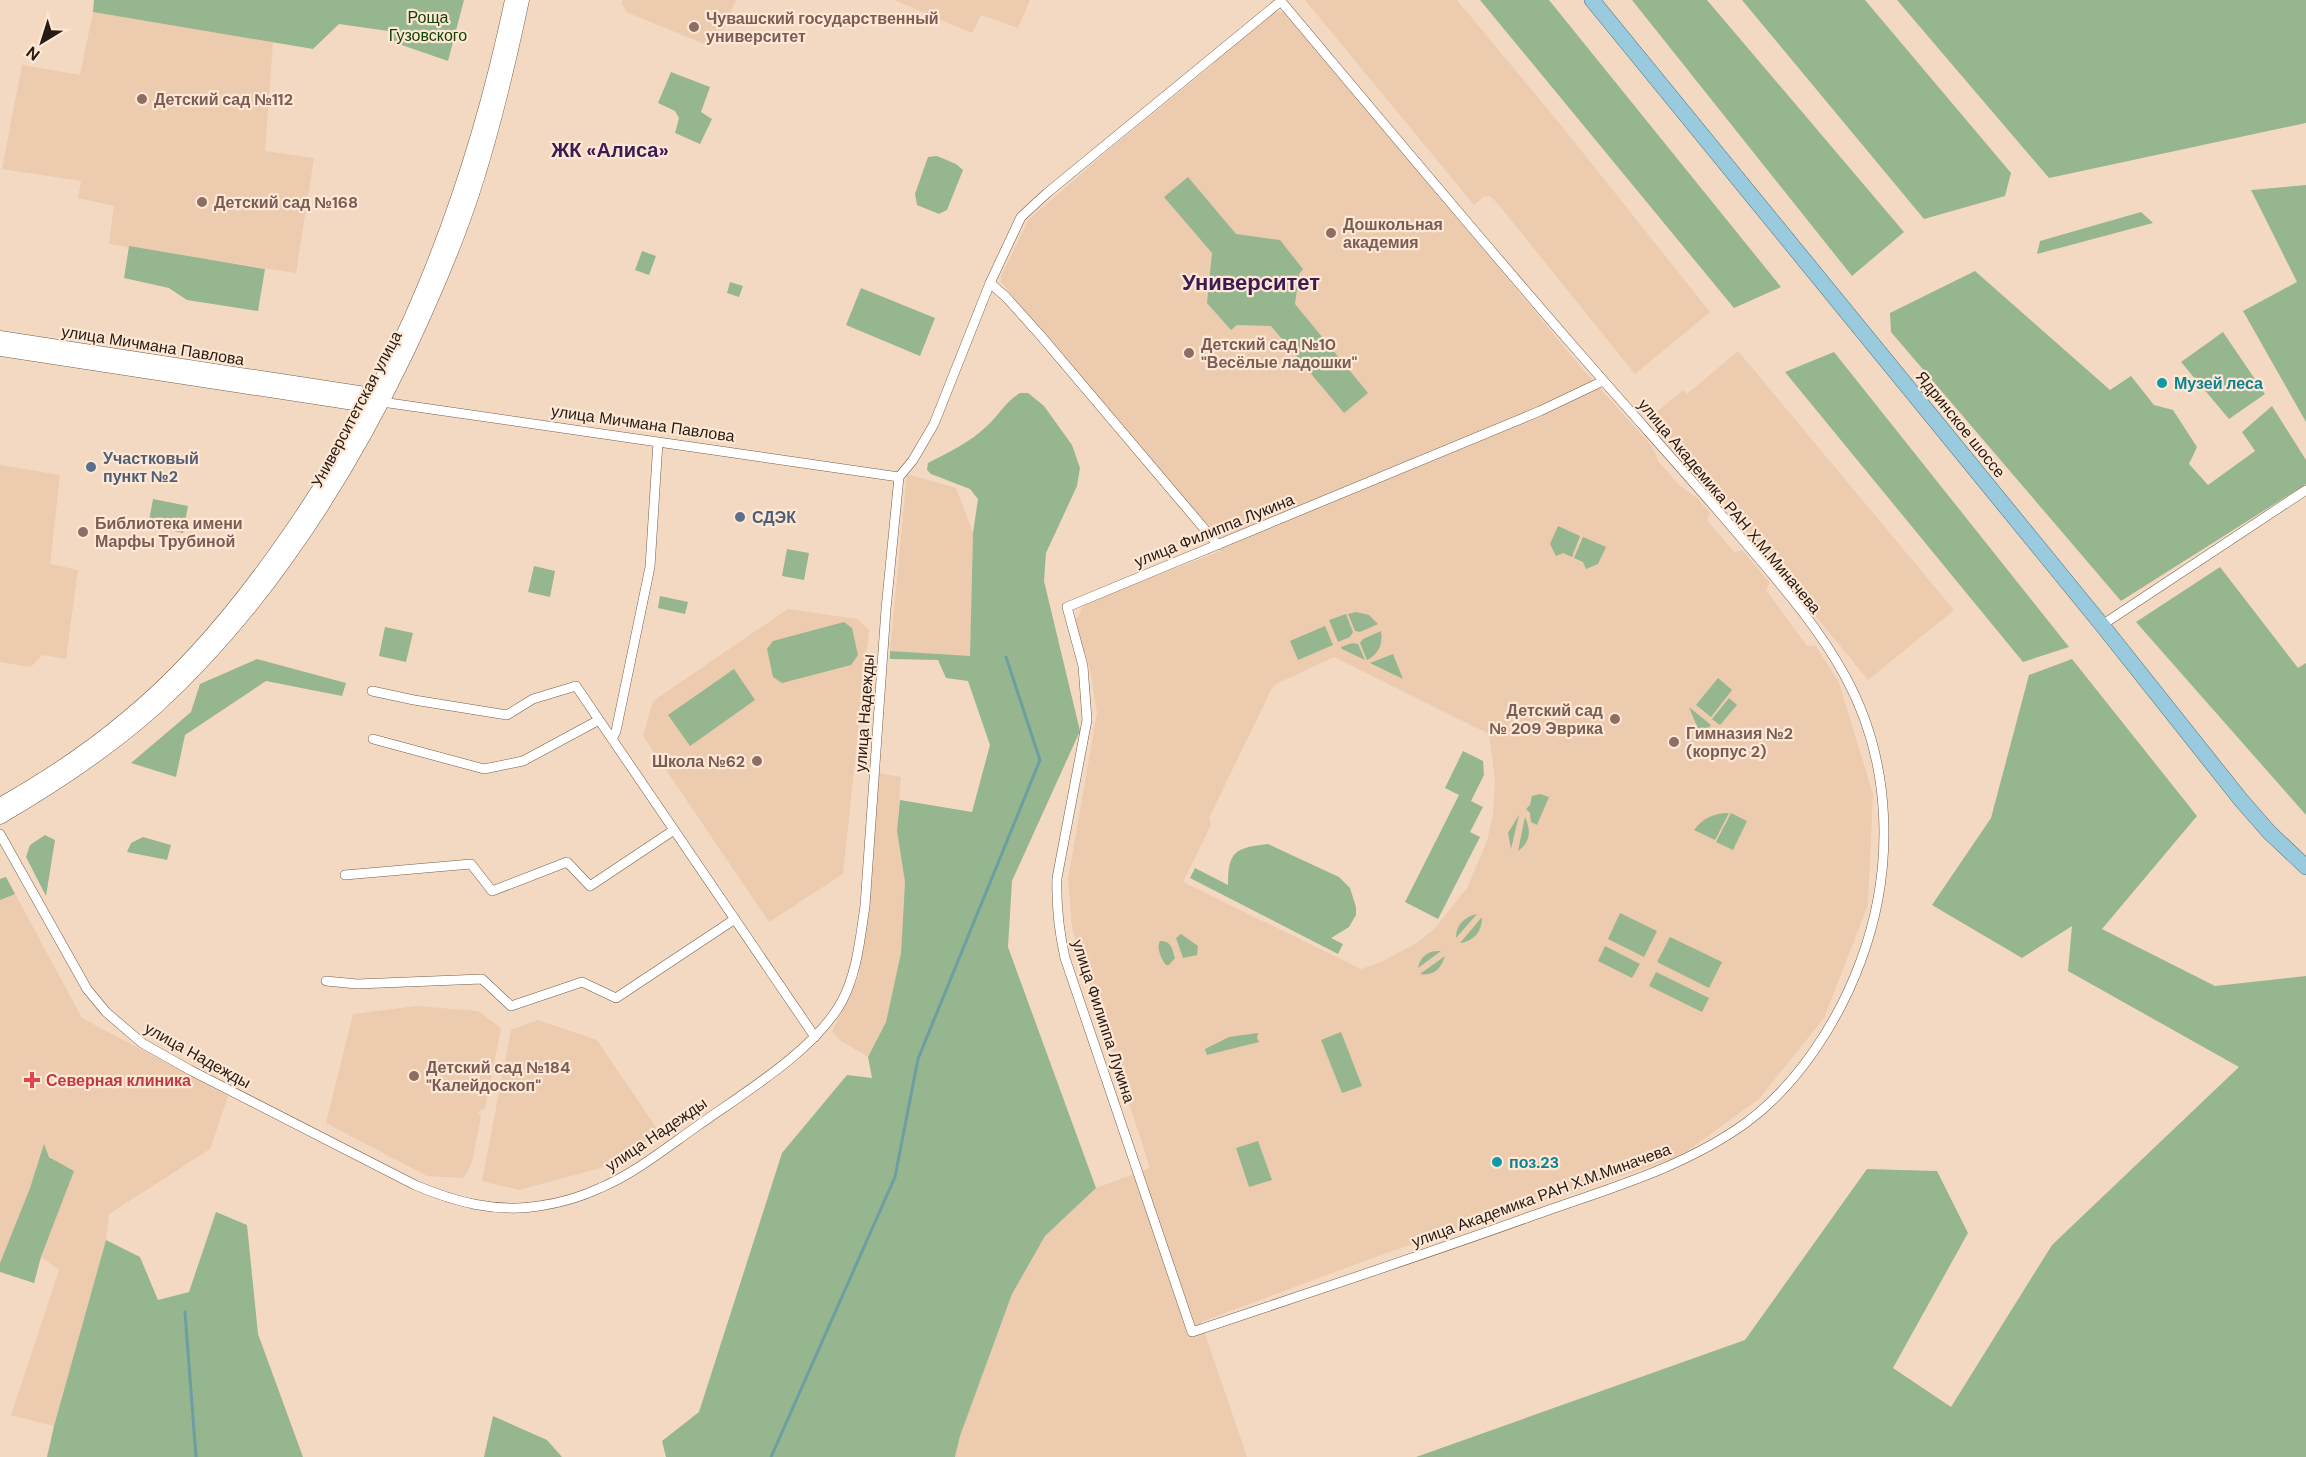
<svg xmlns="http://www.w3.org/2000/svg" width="2306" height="1457" font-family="'DM Sans',sans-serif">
<rect width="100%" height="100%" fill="#f4d9c2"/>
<path fill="#eccbaf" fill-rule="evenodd" d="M623,0H736L718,42L707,45L626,12L622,3Z
M894,0H1030L1018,28L981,15L972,33Z
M1305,0H1457L1560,124L1710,312L1635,374L1498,204L1490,196L1483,197L1474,205Z
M93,12L273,42L265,151L314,158L296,273L109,244L114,206L78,198L81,181L2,169L22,65L80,75Z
M1273,12H1285L1586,373L1651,445L1659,462L1678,484L1696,497L1710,513L1707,520L1734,552L1742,550L1770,583L1766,590L1807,646H1816L1839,683L1873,794L1868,905L1824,1018L1759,1099L1679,1157L1389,1252L1201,1322L1247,1457H955L960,1436L1012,1294L1045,1236L1096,1188L1150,1168L1072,928L1068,879L1097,713L1090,669L1075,622L1085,603L1221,551L1001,282V276L1029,219L1110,149L1215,63L1211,58L1239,42ZM1334,657L1489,734L1495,781L1493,814L1487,841L1467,888L1435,928L1417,943L1379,963L1361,969L1183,882L1211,825L1209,818L1272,688L1276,684Z
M1738,351L1954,610L1868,680L1652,416L1683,390L1687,394Z
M0,465L60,475L50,564L78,570L66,659L42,655L31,667L0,662Z
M907,474L956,488L973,533L970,657L890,651Z
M788,609L857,619L869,630L843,874L769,922L643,736L653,701Z
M878,773L901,777L897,831L905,882L901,953L886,1022L868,1057L841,1041L832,1032L859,975L870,901Z
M6,877L82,1018L228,1096L210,1149L109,1214L106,1240L54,1426L11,1415L59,1270L41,1257L73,1172L49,1156L44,1145L30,1188L0,1263V879Z
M416,1006L478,1011L501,1028L485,1108L478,1112L481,1116L472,1162L467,1173L463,1178L427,1176L326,1123L353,1014Z
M538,1020L597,1040L659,1132L619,1163L519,1190L482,1181L511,1030Z"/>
<path fill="#96b690" d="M94,0H464L448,61L396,43L388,31L339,24L313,49L93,12Z
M1480,0H1549L1781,287L1734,308Z
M1632,0H1707L1904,232L1852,276Z
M1742,0H1865L2011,173L2005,196L1924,219Z
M1897,0H2306V123L2049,178Z
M671,72L710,87L701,112L712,119L700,144L675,133L679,118L675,111L658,103Z
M937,156L956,164L963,170L947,210L939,214L917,205L915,194L928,157Z
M1188,177L1236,234L1280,240L1303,269L1299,274L1295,304L1368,393L1344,413L1271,326L1237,325L1231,330L1207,303L1212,253L1164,197Z
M2306,185V422L2243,311L2297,282L2251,190Z
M2141,212L2153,223L2037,254L2040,241Z
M129,246L265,269L258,311L187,300L169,288L124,278Z
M642,251L656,256L649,275L635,270Z
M1975,271L2110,390L2131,376L2154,405L2173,410L2197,447L2189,464L2208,485L2255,451L2242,432L2272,406L2306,460V484L2121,601L1891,332L1890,313Z
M730,282L743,286L739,297L727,293Z
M861,288L935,318L920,356L846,325Z
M2223,332L2265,394L2229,419L2181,362Z
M1834,352L2069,647L2023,662L1785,372Z
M1020,393H1028L1044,406L1072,445L1080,468L1077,486L1046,553L1044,581L1080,731L1012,881L1008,947L1096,1188L1045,1236L1012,1294L960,1436L955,1457H666L662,1441L699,1412L782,1153L847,1075L872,1078L868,1057L886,1022L901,953L905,882L897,831L900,800L972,812L990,745L968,681L946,678L938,660L890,659V651L970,656L973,533L978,499L970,489L931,474L927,470L928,463C949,452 969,443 987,426C999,415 1006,401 1020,393Z
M153,499L188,506L183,533L148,526Z
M1558,526L1580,536L1572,557L1563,553L1556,556L1550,544Z
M1583,537L1606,547L1598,564L1586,569L1583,562L1574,558Z
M787,549L809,553L804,580L782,576Z
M534,566L555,571L550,597L528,592Z
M2220,567L2298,668L2306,663V815L2136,622Z
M660,596L688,602L685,614L658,608Z
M1356,612L1369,615L1378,624L1360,632L1355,631L1348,614Z
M1346,614L1353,632L1350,637L1338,642L1329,620Z
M844,622L852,628L858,655L851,665L782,683L773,677L767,649L773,641Z
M1325,626L1333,645L1298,660L1290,641Z
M385,627L413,633L406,662L379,656Z
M1381,631C1383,644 1379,654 1367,660L1360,643L1363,639Z
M1352,643L1358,644L1365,660L1342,649L1341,647Z
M1393,654L1403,679L1370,663Z
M257,659L346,683L342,696L266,681L185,735L176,777L131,763L191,712L200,684Z
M2072,659L2197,816L2102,929L2215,986L2306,976V1457H1416L1745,1340L1867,1169L1937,1171L1968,1233L1893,1368L1951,1407L2052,1245L2239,1067L2068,971L2072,926L2022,958L1932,905L1991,818L2029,675Z
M734,669L755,700L690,746L668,715Z
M1718,678L1732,690L1711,717L1696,705Z
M1729,698L1737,705L1720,725L1712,719Z
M1689,707L1711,725L1701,736Z
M1463,751L1483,761L1484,775L1471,801L1483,807L1470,832L1480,837L1438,919L1405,902L1459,795L1445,788Z
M1540,794L1549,797L1537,825L1531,822L1530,813L1526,809L1530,805L1532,796Z
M1729,813L1715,840L1694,830C1703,818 1714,813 1729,813Z
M1731,813L1747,821L1733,850L1716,842Z
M1519,815L1511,849L1508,833Z
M1525,817C1531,830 1531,842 1518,851Z
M45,835L55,840L46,896L26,857L30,845Z
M143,837L171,845L167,860L127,852L131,843Z
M1268,844L1339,877L1350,888L1356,907V915L1349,927L1331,938L1343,944L1338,954L1190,878L1195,868L1228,885C1228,851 1235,848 1268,844Z
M6,877L15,894L0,900V879Z
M1620,913L1657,931L1644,957L1608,939Z
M1477,914L1456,938C1456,924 1465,917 1477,914Z
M1482,917C1482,932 1474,941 1460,943Z
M1181,934L1198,946L1197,955L1183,958L1176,938Z
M1670,937L1722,962L1709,988L1657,962Z
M1160,941C1172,941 1172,949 1175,958L1169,965H1166C1161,959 1156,947 1160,941Z
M1605,946L1640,964L1632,978L1598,961Z
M1441,951L1418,968C1420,956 1429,950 1441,951Z
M1445,956C1441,969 1434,976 1420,974Z
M1656,972L1709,998L1702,1012L1649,986Z
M1341,1032L1362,1086L1342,1093L1321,1040Z
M1258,1033L1257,1038L1259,1042L1207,1055L1205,1049L1229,1037Z
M1258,1141L1272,1180L1249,1187L1236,1148Z
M44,1144L49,1157L74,1171L41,1257L34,1283L0,1272V1263L30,1188Z
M216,1212L247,1225L258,1334L303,1457H47L54,1426L106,1240L140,1257L158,1300L189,1292Z
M493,1416L547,1440L562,1457H484Z"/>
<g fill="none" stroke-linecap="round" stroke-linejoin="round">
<path stroke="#6d9ea2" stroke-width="3" d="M185,1312L196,1457
M771,1457L895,1177L918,1059L1040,760L1006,657"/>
<g stroke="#755d49" stroke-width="10">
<path id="street" d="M1280,0C1380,119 1479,238 1581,355C1633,415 1686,473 1738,534C1776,579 1816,623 1845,676C1893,763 1895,871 1860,963C1838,1022 1798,1084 1747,1122C1683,1169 1603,1190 1529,1217C1418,1257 1305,1294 1192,1332L1065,958C1059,931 1056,906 1057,878L1087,720L1083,666L1067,607L1540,411L1603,381
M990,283L1006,297L1041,336L1218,545
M382,402L899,477
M899,477L913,460L934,424L990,283L1021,217L1047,193L1281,1
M2102,625L2306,490
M372,691L414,700L507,715L533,699L576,686L815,1037
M373,739L484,769L523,761L599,720
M612,739L616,731L650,567L658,442
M0,834L87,989L106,1012L142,1043L190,1070L415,1185C455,1202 496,1213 539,1206C560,1203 581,1197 600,1188C635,1173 666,1148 696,1127C742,1094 813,1052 841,1003C857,974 860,939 865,906L886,609L899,477
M345,875L471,864L492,891L567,862L590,886L674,830
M326,981L357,984L482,979L511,1006L582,982L616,998L735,919"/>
</g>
<g stroke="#755d49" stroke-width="15">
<path id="secondary" d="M0,338L372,395L379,400
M0,349L367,405L374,404
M0,805C44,780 87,752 126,719C185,671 234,612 278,550C398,383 470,200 512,0
M0,817C55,785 108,750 156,707C263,609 344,483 407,352C431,301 454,249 472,194C493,130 508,66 522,0"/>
</g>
<g stroke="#457687" stroke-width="16">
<path id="primary" d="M1592,0L2102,625L2241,800L2269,832L2306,867"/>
</g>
<use href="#street" stroke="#fff" stroke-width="9"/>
<use href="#secondary" stroke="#fff" stroke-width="14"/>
<use href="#primary" stroke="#99cadd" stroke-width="15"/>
</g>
<g fill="#8d6e63" stroke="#fee7d5" stroke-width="2">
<circle cx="694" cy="27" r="6"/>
<circle cx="142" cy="99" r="6"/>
<circle cx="202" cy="202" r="6"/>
<circle cx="1331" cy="233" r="6"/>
<circle cx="1189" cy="353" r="6"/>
<circle cx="83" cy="532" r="6"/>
<circle cx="1615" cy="719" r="6"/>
<circle cx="1674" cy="742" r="6"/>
<circle cx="757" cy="761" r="6"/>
<circle cx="414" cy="1076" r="6"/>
</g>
<g fill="#0f9aa8" stroke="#fee7d5" stroke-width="2">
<circle cx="2162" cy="383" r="6"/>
<circle cx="1497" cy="1162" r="6"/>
</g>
<g fill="#5c6f8a" stroke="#fee7d5" stroke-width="2">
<circle cx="91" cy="467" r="6"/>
<circle cx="740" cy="517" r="6"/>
</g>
<path fill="#e0444e" stroke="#fee7d5" stroke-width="2" d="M29 1071h6v6h6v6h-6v6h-6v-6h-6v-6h6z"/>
<g text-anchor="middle" stroke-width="4.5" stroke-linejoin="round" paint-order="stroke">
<g font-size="16" fill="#134506" stroke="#fee7d5">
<text x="428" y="23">Роща<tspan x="428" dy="18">Гузовского</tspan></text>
</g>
<g font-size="16" font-weight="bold" fill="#785e54" stroke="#fee7d5" text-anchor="start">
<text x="706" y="24">Чувашский государственный<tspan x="706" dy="18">университет</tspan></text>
<text x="154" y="105">Детский сад №112</text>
<text x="214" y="208">Детский сад №168</text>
<text x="1343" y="230">Дошкольная<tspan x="1343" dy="18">академия</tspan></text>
<text x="1201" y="350">Детский сад №10<tspan x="1201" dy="18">"Весёлые ладошки"</tspan></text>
<text x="95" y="529">Библиотека имени<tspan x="95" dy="18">Марфы Трубиной</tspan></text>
<text x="1603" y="716" text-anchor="end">Детский сад<tspan x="1603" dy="18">№ 209 Эврика</tspan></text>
<text x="1686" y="739">Гимназия №2<tspan x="1686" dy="18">(корпус 2)</tspan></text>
<text x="745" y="767" text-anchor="end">Школа №62</text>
<text x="426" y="1073">Детский сад №184<tspan x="426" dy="18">"Калейдоскоп"</tspan></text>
</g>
<g font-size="16" fill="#261c13" stroke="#fee7d5">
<text transform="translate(153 345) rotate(9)" y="6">улица Мичмана Павлова</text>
<text transform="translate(356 409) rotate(-62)" y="6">Университетская улица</text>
<text transform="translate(643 423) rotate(8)" y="6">улица Мичмана Павлова</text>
<text transform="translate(1961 424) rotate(51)" y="6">Ядринское шоссе</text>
<text transform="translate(1730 506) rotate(50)" y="6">улица Академика РАН Х.М.Миначева</text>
<text transform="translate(1214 530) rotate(-22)" y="6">улица Филиппа Лукина</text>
<text transform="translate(864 713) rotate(-86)" y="6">улица Надежды</text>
<text transform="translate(1104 1021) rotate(72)" y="6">улица Филиппа Лукина</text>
<text transform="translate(198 1055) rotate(29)" y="6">улица Надежды</text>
<text transform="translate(656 1134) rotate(-34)" y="6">улица Надежды</text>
<text transform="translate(1541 1195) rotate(-20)" y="6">улица Академика РАН Х.М.Миначева</text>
</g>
<g font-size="16" font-weight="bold" fill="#0d838f" stroke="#fee7d5" text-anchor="start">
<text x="2174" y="389">Музей леса</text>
<text x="1509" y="1168">поз.23</text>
</g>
<g font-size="16" font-weight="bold" fill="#4e5e75" stroke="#fee7d5" text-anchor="start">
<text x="103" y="464">Участковый<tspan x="103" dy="18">пункт №2</tspan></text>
<text x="752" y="523">СДЭК</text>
</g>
<g font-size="16" font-weight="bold" fill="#be3a42" stroke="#fee7d5" text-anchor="start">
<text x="46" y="1086">Северная клиника</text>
</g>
<g font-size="20" font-weight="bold" fill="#3c1b53" stroke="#fee7d5">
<text x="610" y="157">ЖК «Алиса»</text>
</g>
<g font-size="22" font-weight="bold" fill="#3c1b53" stroke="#fee7d5">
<text x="1251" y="290">Университет</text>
</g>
</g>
<g transform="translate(42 42) rotate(218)" stroke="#fee7d5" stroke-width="4.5" paint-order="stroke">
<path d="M0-4.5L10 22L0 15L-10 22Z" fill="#261c13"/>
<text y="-9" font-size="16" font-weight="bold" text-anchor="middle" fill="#261c13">N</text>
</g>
</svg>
